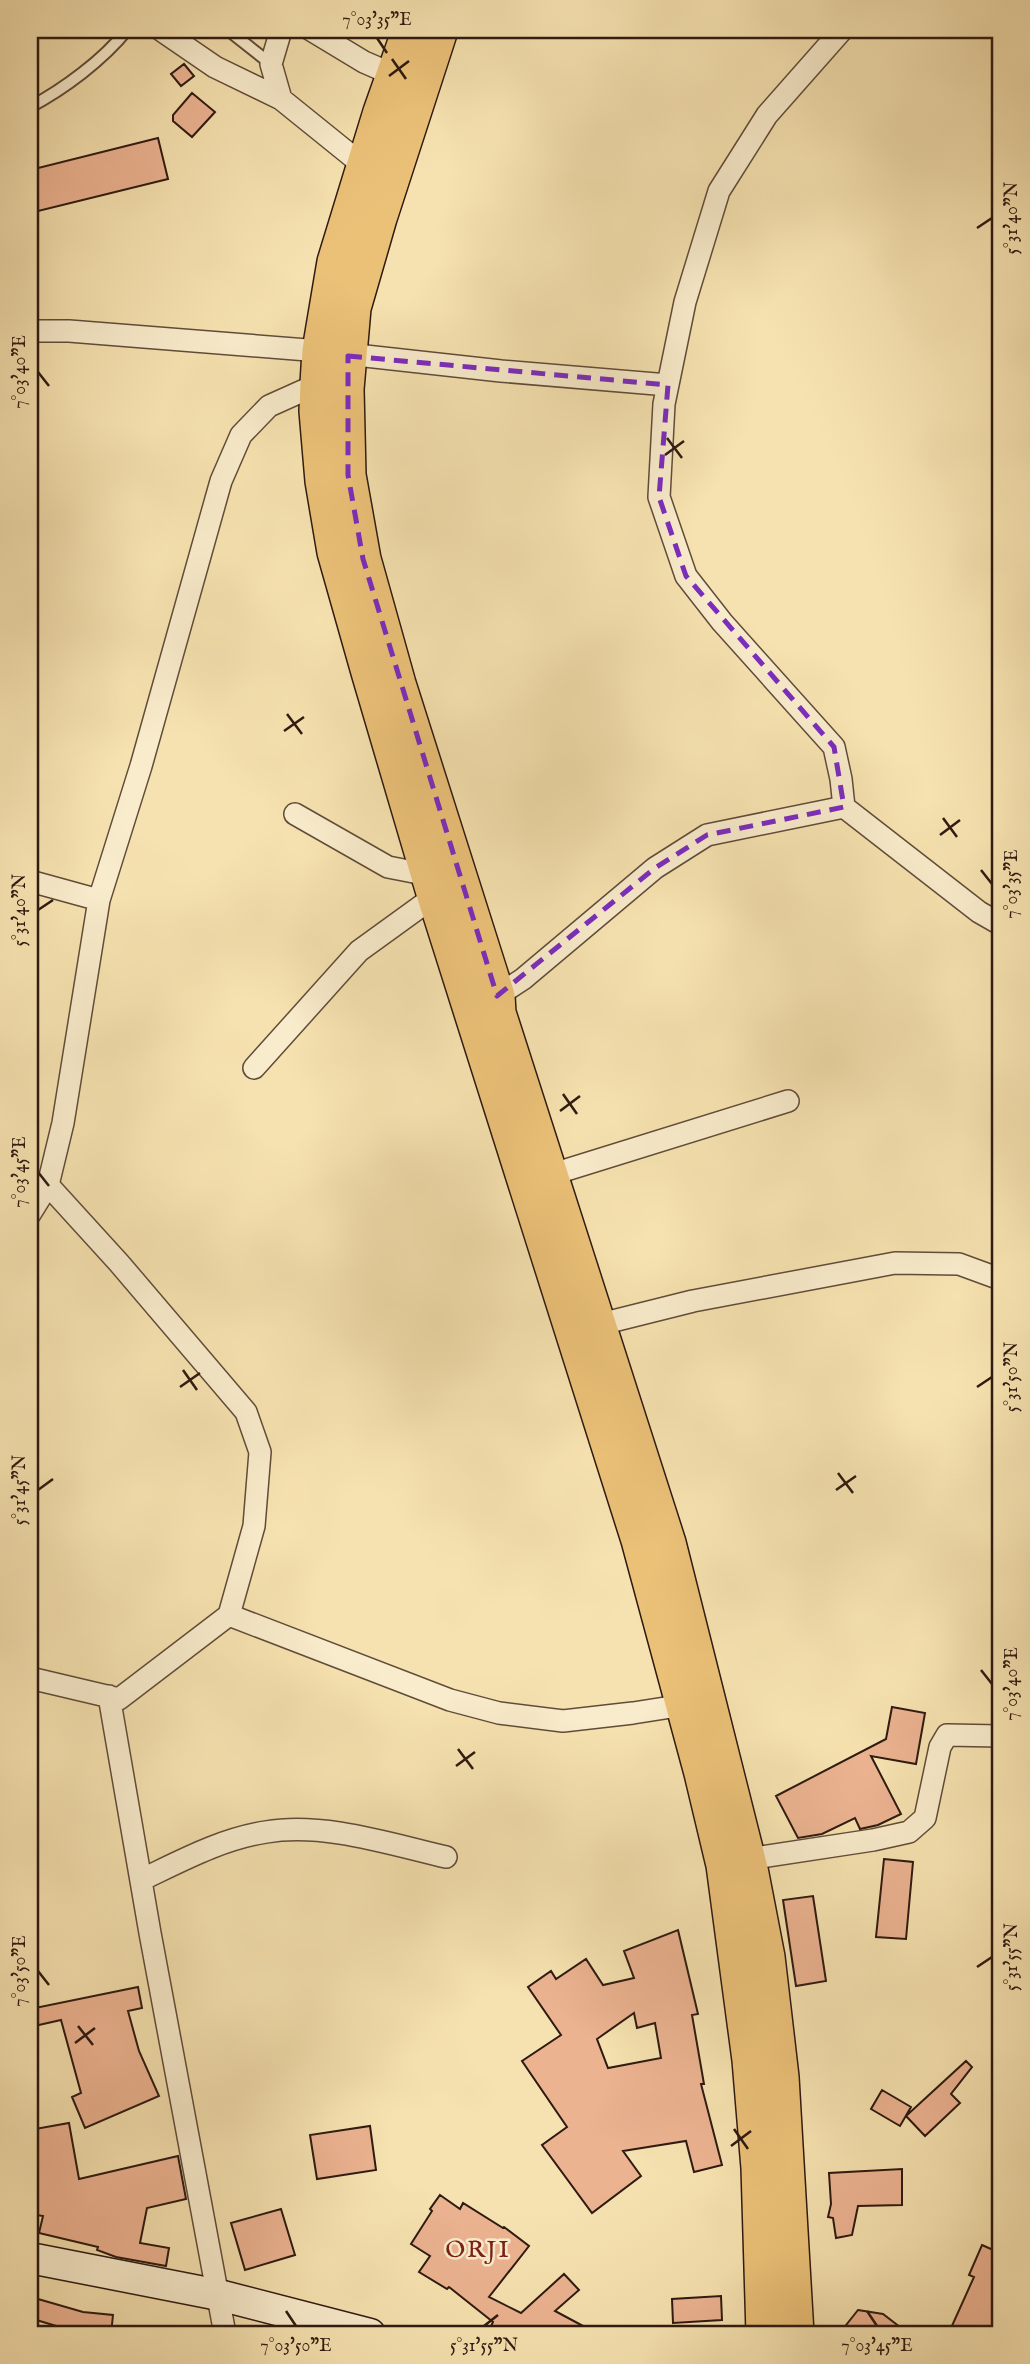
<svg xmlns="http://www.w3.org/2000/svg" width="1030" height="2364" font-family="'IM FELL English',serif">
<rect width="100%" height="100%" fill="#f6e2b0"/>
<filter id="stains"><feTurbulence type="fractalNoise" baseFrequency=".00286" numOctaves="4"/><feColorMatrix values="0 0 0 0 .2 0 0 0 0 .09 0 0 0 0 .02 0 0 0 .5 -.17"/></filter>
<radialGradient id="worn" r=".72"><stop offset=".6" stop-color="#630" stop-opacity="0"/><stop offset="1" stop-color="#630" stop-opacity=".3"/></radialGradient>
<path fill="#ecb391" stroke="#2e1a11" stroke-width="2" fill-rule="evenodd" d="M184,64L194,76L181,86L171,74Z
M192,93L215,112L192,137L173,121V115Z
M158,138L168,179L30,213V170Z
M892,1707L925,1713L916,1764L871,1756L901,1814L878,1825L860,1829L855,1818L822,1834L798,1838L776,1796L886,1739Z
M884,1859L913,1862L906,1939L876,1937Z
M813,1896L826,1981L796,1986L783,1900Z
M678,1930L698,2014L692,2015L704,2084H701L722,2165L694,2172L686,2141L623,2151L641,2176L592,2213L542,2145L567,2127L522,2061L561,2035L528,1987L551,1971L556,1979L586,1959L603,1985L634,1978L624,1951ZM634,2013L637,2028L655,2023L661,2058L608,2068L597,2039Z
M138,1987L142,2008L128,2011L139,2051L159,2096L85,2128L72,2097L81,2093L61,2020L30,2027V2009Z
M966,2061L972,2067L951,2094L960,2103L925,2136L906,2116Z
M882,2090L911,2107L900,2126L871,2109Z
M69,2123L79,2179L178,2156L186,2199L147,2208L140,2243L169,2248L166,2266L116,2257L97,2250L98,2247L39,2233L43,2216L30,2214V2140L36,2139L35,2129Z
M370,2126L376,2170L317,2179L310,2135Z
M902,2169V2205L858,2206L852,2235L836,2238L833,2218L828,2217L831,2204L829,2173Z
M440,2195L460,2209L463,2203L503,2228L504,2227L529,2246L489,2297L521,2313L564,2274L579,2290L555,2311L598,2334H503L490,2328L493,2322L449,2287L447,2289L419,2272L430,2256L411,2244L432,2211L430,2209Z
M281,2209L295,2255L245,2270L231,2223Z
M982,2245L1000,2253V2334H966L951,2328L974,2277L969,2275Z
M721,2296L722,2320L673,2323L672,2299Z
M38,2299L83,2312L113,2315L111,2334H83L33,2319Z
M858,2310L883,2314L909,2334H839Z"/>
<g fill="none" stroke-linecap="round" stroke-linejoin="round">
<g stroke="#604c39" stroke-width="14">
<path id="lane" d="M228,30L271,64
M266,30L277,38
M30,107C64,89 103,60 127,30"/>
</g>
<g stroke="#604c39" stroke-width="24">
<path id="street" d="M161,30L215,67L281,99L364,166
M281,30L271,64L281,99
M311,30L364,62L394,75
M842,30L767,115L719,191L685,302L664,404L659,497L686,576L722,622L834,747L841,779L844,807
M30,331H69L320,351L501,371L668,385
M295,814L388,867L429,875
M30,881L99,900
M497,996L523,979L655,868L707,835L844,807L979,912L1000,924
M254,1068L359,951L435,896
M550,1175L788,1101
M30,1214L48,1185L63,1123L99,900L141,766L221,481L241,435L269,406L318,384
M597,1325L693,1301L895,1263L959,1264L1000,1279
M229,1615L450,1700L499,1713L563,1721L633,1713L684,1705
M30,1678L119,1699L229,1615L254,1526L260,1452L246,1412L119,1263L48,1185
M109,1696L150,1933L225,2334
M748,1859L873,1840L909,1832L925,1818L940,1747L947,1735L1000,1736
M141,1880C181,1861 221,1839 266,1832C323,1822 390,1844 446,1857"/>
</g>
<g stroke="#2e1a11" stroke-width="33">
<path id="secondary" d="M30,2258L219,2295L370,2334"/>
</g>
<g stroke="#2e1a11" stroke-width="38">
<path id="primary" d="M410,30L381,112L335,262L320,351L318,384L317,411L323,481L335,552L369,672L435,896L639,1540L702,1773L724,1865L750,2060L759,2168L764,2334
M440,30L379,218L353,308L346,389L348,475L363,559L398,684L497,996L498,1013L668,1543L750,1869L767,1957L781,2077L796,2334"/>
</g>
<use href="#lane" stroke="#f9eccc" stroke-width="10"/>
<use href="#street" stroke="#f9eccc" stroke-width="21"/>
<use href="#secondary" stroke="#f9eccc" stroke-width="30"/>
<use href="#primary" stroke="#ebc178" stroke-width="35"/>
</g>
<path fill="none" stroke="#7b2cbf" stroke-width="5" stroke-dasharray="14 9" stroke-linejoin="round" d="M348,356L668,385L659,497L686,576L834,747L844,807L707,835L655,868L497,996L363,559L348,475Z"/>
<path fill="none" stroke="#2e1a11" stroke-width="2.5" d="M377,38L387,53M392,59L406,79M389,76L409,61M977,228L992,218M38,372L49,386M667,438L682,458M665,455L684,441M287,714L302,734M284,731L304,717M943,818L957,837M940,835L960,820M981,870L992,884M38,910L53,900M563,1094L577,1114M560,1111L580,1096M38,1172L49,1186M183,1370L197,1390M180,1387L200,1373M977,1387L992,1377M838,1473L853,1493M38,1490L53,1479M836,1490L856,1476M981,1670L992,1684M458,1749L473,1769M456,1766L475,1752M977,1967L992,1957M38,1971L49,1985M78,2026L93,2045M75,2043L95,2028M734,2129L748,2149M731,2146L751,2131M286,2311L296,2326M867,2311L877,2326M484,2326L498,2315"/>
<g text-anchor="middle" stroke-width="5" stroke-linejoin="round" paint-order="stroke">
<g font-size="24" letter-spacing="2" fill="#7a1f14" stroke="#f9eccc">
<text x="478" y="2257">ORJI</text>
</g>
</g>
<rect width="1030" height="2364" fill="none" stroke="#f6e2b0" stroke-width="77"/>
<rect x="38" y="38" width="954" height="2288" fill="none" stroke="#2e1a11" stroke-width="2.5"/>
<g font-size="18" text-anchor="middle" fill="#2e1a11">
<text x="377" y="25">7°03'35"E</text>
<text transform="translate(1011 218) rotate(-90)" y="6">5°31'40"N</text>
<text transform="translate(19 372) rotate(-90)" y="6">7°03'40"E</text>
<text transform="translate(1011 884) rotate(-90)" y="6">7°03'35"E</text>
<text transform="translate(19 910) rotate(-90)" y="6">5°31'40"N</text>
<text transform="translate(19 1172) rotate(-90)" y="6">7°03'45"E</text>
<text transform="translate(1011 1377) rotate(-90)" y="6">5°31'50"N</text>
<text transform="translate(19 1490) rotate(-90)" y="6">5°31'45"N</text>
<text transform="translate(1011 1684) rotate(-90)" y="6">7°03'40"E</text>
<text transform="translate(1011 1957) rotate(-90)" y="6">5°31'55"N</text>
<text transform="translate(19 1971) rotate(-90)" y="6">7°03'50"E</text>
<text x="296" y="2351">7°03'50"E</text>
<text x="484" y="2351">5°31'55"N</text>
<text x="877" y="2351">7°03'45"E</text>
</g>
<rect width="100%" height="100%" filter="url(#stains)"/>
<rect width="100%" height="100%" fill="url(#worn)"/>
</svg>
